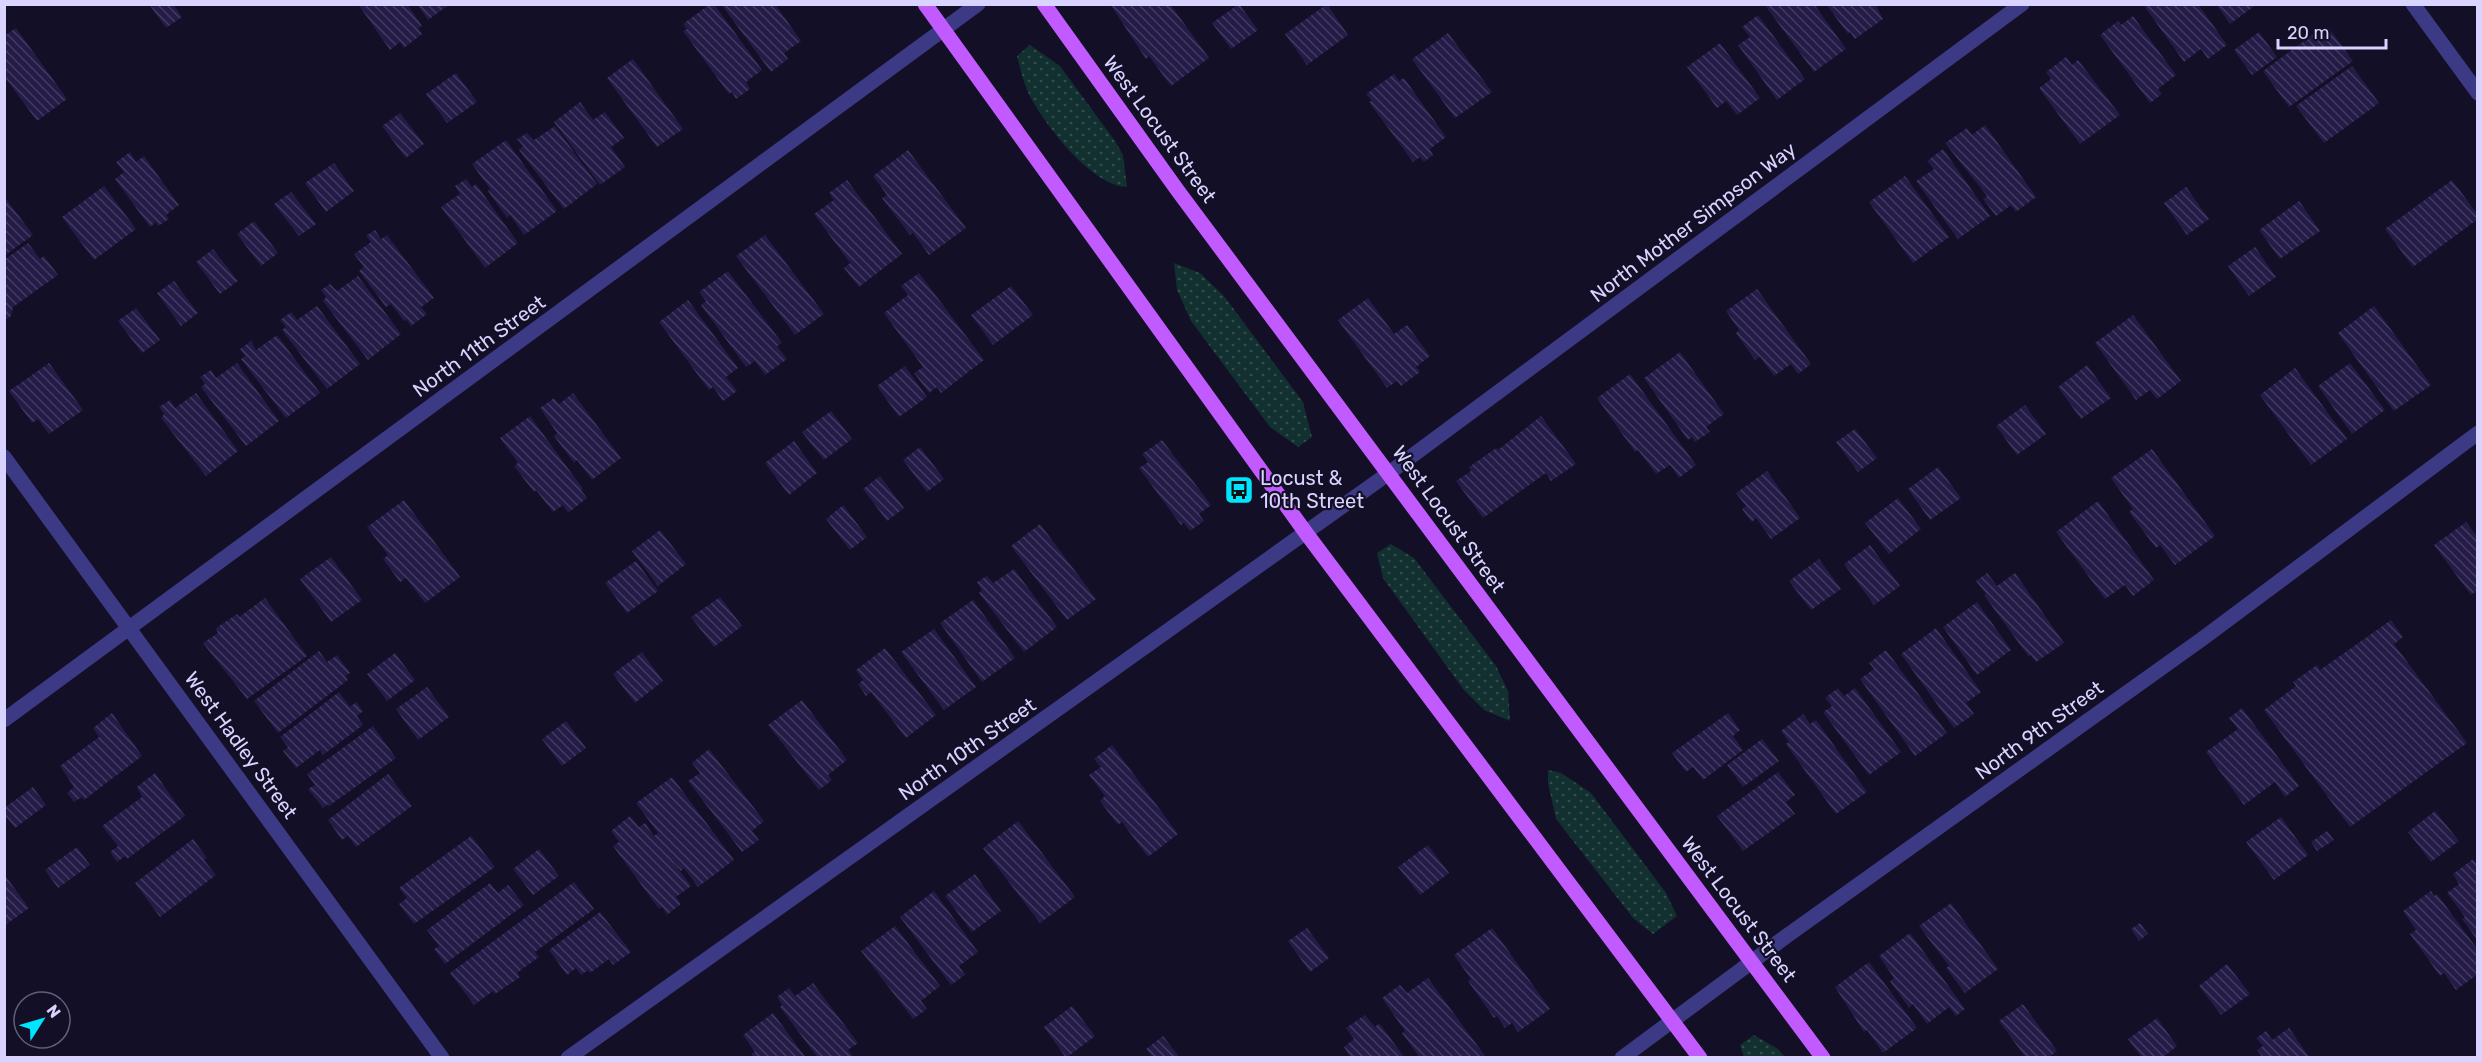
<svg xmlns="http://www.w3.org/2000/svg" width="2482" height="1062" font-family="Rubik,sans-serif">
<defs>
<pattern id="grass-dots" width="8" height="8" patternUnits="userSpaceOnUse" patternTransform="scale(1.5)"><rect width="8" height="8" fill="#12302f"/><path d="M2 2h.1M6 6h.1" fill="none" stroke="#344d4e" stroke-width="1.8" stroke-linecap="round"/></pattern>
<pattern id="building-back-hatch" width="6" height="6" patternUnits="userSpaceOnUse" patternTransform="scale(1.5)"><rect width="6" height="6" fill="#241b47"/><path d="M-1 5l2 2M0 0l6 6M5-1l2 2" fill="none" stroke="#433b63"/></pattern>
</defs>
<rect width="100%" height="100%" fill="#130f26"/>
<path fill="url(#grass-dots)" d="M1030,45L1060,66L1115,141L1123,155L1127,187C1092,186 1048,128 1032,100C1024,86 1021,71 1017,56Z
M1174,263L1200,273L1224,296L1303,402L1312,437L1298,447L1270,427L1191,321L1177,290Z
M1391,544L1414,558L1496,666L1508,691L1510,721L1484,710L1463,689L1383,578L1377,553Z
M1548,770L1561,773L1591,793L1666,893L1677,916L1653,934L1633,918L1556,819L1548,783Z
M1754,1035L1778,1049L1785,1057H1744L1740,1045Z"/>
<path fill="url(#building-back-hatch)" d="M149,4H173L182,17L166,28Z
M358,4H407L422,26L418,28L422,34L404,48L400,42L390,50Z
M417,4H450L428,20Z
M710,4H714L762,70L746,82L750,89L736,99L732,92L729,94L683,31L687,29L683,24Z
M721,4H775L801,41L784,53L788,59L771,72Z
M1110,4H1170L1209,58L1171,86L1149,56L1146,59Z
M1239,4L1258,30L1231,49L1212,23Z
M1327,4L1348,35L1307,65L1285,34Z
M1764,4H1814L1846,49L1814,72Z
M1826,4H1875L1883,19L1855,39L1850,32L1848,34Z
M2143,4H2198L2227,45L2208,59L2201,49L2184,62Z
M2216,4H2257L2230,24Z
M1758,15L1805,79L1777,100L1738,45L1750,37L1742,27Z
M2133,16L2176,75L2158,89L2162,94L2150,103L2100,35L2118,21L2121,25Z
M2328,27L2353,61L2289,107L2263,71L2319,30L2321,32Z
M16,28L67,99L37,121L4,76V36Z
M2259,32L2277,57L2252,75L2234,50Z
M1448,33L1492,92L1455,118L1412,59Z
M1720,43L1760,98L1737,115L1726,101L1717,108L1687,67Z
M2066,57L2072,65L2078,60L2120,115L2080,144L2039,88L2051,79L2046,72Z
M633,59L683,129L657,147L607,78Z
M2352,66L2379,103L2324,143L2296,106Z
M456,73L477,102L447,123L426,94Z
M1394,74L1399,81L1404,78L1446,137L1430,149L1433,155L1424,162L1420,157L1413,162L1369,102L1372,101L1366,94Z
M580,102L593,120L605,112L624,138L611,147L625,167L600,185L554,122Z
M400,113L424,144L406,158L382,126Z
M1985,125L2036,197L2016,212L2011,205L1996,216L1983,199L1987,196L1945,143L1967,128L1972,135Z
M555,126L597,184L564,209L519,150L523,146L517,139L527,133L534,140Z
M506,140L557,211L524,235L510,215L507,218L488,191L490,189L472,164Z
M1943,149L1990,216L1958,239L1916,181L1934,169L1927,161Z
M908,150L966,228L929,255L913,233L910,235L882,198L887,195L873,176Z
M130,152L136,162L144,156L179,205L166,215L169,219L158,226L156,222L150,227L115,179L124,172L116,162Z
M334,163L354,191L326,212L305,183Z
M1905,176L1949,237L1913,263L1869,202Z
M466,179L472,187L476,184L518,243L485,268L441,207L460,194L455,186Z
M847,180L902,254L859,287L844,268L850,263L814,214L834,200L829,193Z
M2452,180L2478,215V219L2413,267L2385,229Z
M104,186L136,229L94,260L62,217Z
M2186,187L2209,219L2187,235L2164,203Z
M291,192L316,224L299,236L274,204Z
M7,200L33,235L4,256V201Z
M2299,201L2320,231L2280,259L2259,230Z
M254,221L278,253L261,266L237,234Z
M375,230L381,239L387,235L434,298L421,307L427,314L411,326L407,320L404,321L391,304L386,307L359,271L364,267L354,254L371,242L366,236Z
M765,235L824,314L795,335L736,256Z
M28,243L40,259L44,256L58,275L13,307L11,316L4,321V260Z
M2255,247L2276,277L2249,296L2228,266Z
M213,249L238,281L220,294L196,262Z
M728,271L782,343L777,346L787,359L765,375L755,361L746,367L701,305L706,301L699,292Z
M919,273L984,360L941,393L937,387L929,393L914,373L923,367L884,313L908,295L901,286Z
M358,276L401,334L368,360L323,301L326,297L321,290L330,284L337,291Z
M174,281L198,313L181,326L157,293Z
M1011,286L1033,315L993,345L971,315Z
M1757,289L1811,364L1798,374L1791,364L1774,376L1760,357L1755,360L1736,333L1739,330L1726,311Z
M1368,298L1394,334L1407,325L1430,356L1416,367L1420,372L1401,386L1397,381L1387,388L1338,320Z
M688,300L738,368L726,377L737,391L723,401L713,387L709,390L659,322Z
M317,306L360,364L327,389L282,330L286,327L280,320L291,312L297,320Z
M2374,306L2431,385L2394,411L2338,333Z
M136,308L160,340L142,353L118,321Z
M2133,315L2181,381L2157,399L2150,390L2136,400L2095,343Z
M277,335L320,393L286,418L241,359L245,356L240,349L251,341L256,350Z
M1680,352L1724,414L1706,427L1710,432L1695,442L1692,437L1688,440L1644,378Z
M49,363L83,410L49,434L38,419L32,423L9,391Z
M237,363L279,421L246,446L201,387L205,384L200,377L211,370L216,378Z
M2350,363L2385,410L2352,434L2318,386Z
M2087,365L2111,398L2081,419L2058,387Z
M905,366L927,397L899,417L877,386Z
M2295,368L2347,439L2311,465L2260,395Z
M1630,374L1696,465L1679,478L1670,465L1656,474L1638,450L1635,452L1597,398Z
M196,393L238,451L206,476L161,418L164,414L159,407L170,400L175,408Z
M573,393L621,458L592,480L577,460L574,463L554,436L557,433L540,408L554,398L559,404Z
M2025,405L2046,434L2017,455L1996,426Z
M831,411L852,439L824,460L802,432Z
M530,416L583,489L581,490L587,498L568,513L563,505L553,512L536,490L534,492L514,466L518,463L500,438Z
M1541,416L1576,464L1551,481L1546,473L1483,518L1456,481L1471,471L1469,467L1496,448L1498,450Z
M1855,429L1877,458L1858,472L1836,442Z
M1162,440L1211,505L1199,514L1204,521L1190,531L1184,523L1181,525L1139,468L1148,462L1142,454Z
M794,441L817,473L789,495L765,463Z
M920,447L944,479L927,492L903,460Z
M2152,449L2215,536L2175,565L2160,545L2156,548L2129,512L2133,509L2111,478Z
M1938,467L1961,498L1930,520L1908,489Z
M1767,471L1800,518L1771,539L1756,518L1752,522L1742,509L1746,506L1736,493Z
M880,476L904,508L887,521L863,489Z
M1898,498L1921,529L1889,554L1865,523Z
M404,500L460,577L425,603L406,578L400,582L383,559L388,555L367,527Z
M2098,501L2154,580L2133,596L2125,585L2105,599L2056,532Z
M843,505L867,537L850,550L826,519Z
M2466,522L2478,538V590L2471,595L2434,545Z
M1040,524L1096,599L1067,620L1011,546Z
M660,530L686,564L658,586L632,551Z
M1870,545L1900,586L1874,605L1844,564Z
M331,557L362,600L331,622L300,579Z
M1819,559L1841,589L1811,610L1789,581Z
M636,561L658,591L627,613L605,583Z
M1014,569L1057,627L1024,652L979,593L982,590L977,582L987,576L993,583Z
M1987,573L1997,586L2015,573L2064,643L2036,662L2031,655L2029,657L1984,595L1986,594L1976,581Z
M720,597L742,626L714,647L691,617Z
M265,598L307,656L247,699L203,643L218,633L216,628L237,614L239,617Z
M973,600L1015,658L982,682L940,623Z
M1977,602L2011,650L1977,675L1943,627Z
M2391,620L2403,637L2394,644L2467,743L2350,827L2264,710L2296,686L2293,682L2317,665L2320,670Z
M1936,628L1981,692L1966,703L1974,714L1954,728L1901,654Z
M934,629L976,687L944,710L901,652Z
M885,648L936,715L906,738L871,692L866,696L858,684L863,680L856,670Z
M1886,650L1947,733L1915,756L1860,679L1874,669L1869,663Z
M319,651L327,662L337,655L350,673L345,676L348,680L278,733L254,701Z
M642,652L663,681L635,703L613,674Z
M395,653L415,680L387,701L367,674Z
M427,687L449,717L418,740L396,709Z
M1838,688L1844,696L1855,688L1901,752L1869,775L1823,712L1832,706L1825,698Z
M339,692L350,707L356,702L363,711L357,716L363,725L323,755L320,750L296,768L283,751L288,747L280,737Z
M802,700L847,760L828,775L832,780L819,790L768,725Z
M2242,708L2299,786L2285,797L2275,782L2244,805L2206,752L2238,729L2229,718Z
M112,713L142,756L84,800L82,797L74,802L67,793L74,787L60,766L99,737L93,728Z
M1728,713L1740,730L1733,736L1743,750L1703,780L1693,767L1686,772L1672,753Z
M1803,714L1810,724L1816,720L1867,792L1836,814L1786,744L1789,742L1781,731Z
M566,721L586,748L562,766L542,739Z
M373,726L396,758L329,806L328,804L323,808L308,789L315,785L307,774Z
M1762,739L1779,761L1743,787L1727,765Z
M1112,745L1178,834L1148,857L1122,822L1118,825L1100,801L1105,796L1089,775L1101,767L1094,759Z
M709,749L764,821L752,831L759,840L742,852L688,781L700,773L692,763Z
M1778,772L1795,795L1786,802L1795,814L1743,851L1717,816Z
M155,773L185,816L127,859L125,856L117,862L110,852L118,846L102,826L142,797L137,787Z
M388,774L412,806L356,847L348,836L342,840L328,820Z
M672,777L734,860L698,887L684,868L681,871L669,856L691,886L676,897L681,904L667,915L662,907L659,909L613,846L619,842L611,831L630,816L639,827L645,823L654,836L658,833L636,803Z
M33,787L46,805L15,828L4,814V808Z
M2435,811L2459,841L2431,862L2408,832Z
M2281,817L2308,855L2274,880L2246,842Z
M1018,821L1075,897L1040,923L983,848Z
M2327,831L2334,840L2317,851L2311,842Z
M471,836L495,867L414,924L399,904L407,898L399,888Z
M193,839L207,858L204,860L216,875L160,917L135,883Z
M1428,845L1449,873L1420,895L1398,867Z
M77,847L90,865L58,888L45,870Z
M539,849L559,876L533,895L513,869Z
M2473,859L2478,866V941L2462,919L2465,917L2447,893L2459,884L2453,874Z
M4,874L29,908L4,926Z
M975,874L1001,911L972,932L945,896Z
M574,882L594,909L535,952L539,957L517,973L520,977L495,994L493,991L474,1005L450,973Z
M490,883L498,893L508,885L524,905L445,964L434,949L439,946L427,930Z
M934,891L978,952L959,966L965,975L951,985L900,917Z
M2431,891L2434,896L2437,894L2478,950V974L2456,990L2444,973L2440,976L2410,934L2416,930L2403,911Z
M1951,903L1998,969L1965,993L1946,968L1949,966L1919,926Z
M600,912L631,952L613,965L609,959L590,973L588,970L581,975L576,968L567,975L549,950Z
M2140,923L2148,934L2139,941L2131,929Z
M895,926L940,986L921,1001L927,1009L913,1019L861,951Z
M1307,928L1329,958L1310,972L1288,941Z
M1492,928L1550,1009L1518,1032L1512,1023L1505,1028L1497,1016L1494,1018L1468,981L1471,979L1454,955Z
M1910,933L1965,1009L1956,1016L1949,1007L1927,1024L1913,1004L1909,1008L1890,981L1894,978L1879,956Z
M1869,962L1917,1028L1883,1053L1867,1030L1864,1032L1835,987Z
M2227,964L2250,994L2221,1015L2199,986Z
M1428,978L1485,1056L1484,1058H1420L1402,1033L1405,1031L1382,998L1400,985L1407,993Z
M813,983L858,1043L848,1050L854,1058H818L780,1007L782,1005L777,997L789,988L795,996Z
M2023,1004L2057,1051L2048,1058H2026L1999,1021Z
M1072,1006L1095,1036L1066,1058L1044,1027Z
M773,1013L806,1058H754L751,1054L755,1052L743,1035Z
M1365,1015L1375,1027L1379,1023L1405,1058H1351L1344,1047L1354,1039L1346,1028Z
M2157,1018L2177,1046L2162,1058H2142L2128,1039Z
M2289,1028L2310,1058H2263L2257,1050L2263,1046L2256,1038L2266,1031L2272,1040Z
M1163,1036L1180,1058H1153L1146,1049Z"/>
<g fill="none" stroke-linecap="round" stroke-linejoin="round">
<path stroke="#3d3a85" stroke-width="15" d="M2413,4L2478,93
M4,457L442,1058
M4,720L978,4
M568,1058L1389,473L2022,4
M1622,1058L1788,935L2202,639L2478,433"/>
<path stroke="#c25bff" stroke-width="15" d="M925,4L1306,533L1700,1058
M1044,4L1178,191L1823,1058"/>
</g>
<defs>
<g id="bus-square" transform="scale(1.5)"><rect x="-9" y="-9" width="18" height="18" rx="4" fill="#00e5ff" stroke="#130f26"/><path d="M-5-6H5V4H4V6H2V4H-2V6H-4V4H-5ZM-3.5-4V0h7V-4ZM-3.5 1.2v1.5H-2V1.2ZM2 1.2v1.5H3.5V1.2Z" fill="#111"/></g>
</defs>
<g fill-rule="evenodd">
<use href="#bus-square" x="1239" y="490"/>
</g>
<g text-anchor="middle" stroke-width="4.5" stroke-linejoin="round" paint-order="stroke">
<g font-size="20" fill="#d9d4ff" stroke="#130f26">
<text transform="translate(1160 129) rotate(54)" y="7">West Locust Street</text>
<text transform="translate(1693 222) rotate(-37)" y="7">North Mother Simpson Way</text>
<text transform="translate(479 346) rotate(-36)" y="7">North 11th Street</text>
<text transform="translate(1449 519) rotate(54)" y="7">West Locust Street</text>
<text transform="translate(2039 730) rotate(-36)" y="7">North 9th Street</text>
<text transform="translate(241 745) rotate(54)" y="7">West Hadley Street</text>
<text transform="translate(967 749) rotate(-35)" y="7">North 10th Street</text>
<text transform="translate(1739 909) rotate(53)" y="7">West Locust Street</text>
</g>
<g font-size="20" fill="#d9d4ff" stroke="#130f26" text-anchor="start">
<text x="1260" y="485">Locust &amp;<tspan x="1260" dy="23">10th Street</tspan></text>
</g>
</g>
<rect width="2482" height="1062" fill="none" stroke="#d9d4ff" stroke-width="12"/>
<g transform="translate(42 1020) rotate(53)"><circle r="28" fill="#130f26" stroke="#625e7d" stroke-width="1.5"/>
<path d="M0-4.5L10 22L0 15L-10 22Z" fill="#00e5ff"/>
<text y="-9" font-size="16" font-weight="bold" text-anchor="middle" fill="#d9d4ff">N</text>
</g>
<path d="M2278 39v9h108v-9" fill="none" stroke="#d9d4ff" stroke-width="3"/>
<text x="2287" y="39" font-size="18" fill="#d9d4ff" stroke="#130f26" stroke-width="4.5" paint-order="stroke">20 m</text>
</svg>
